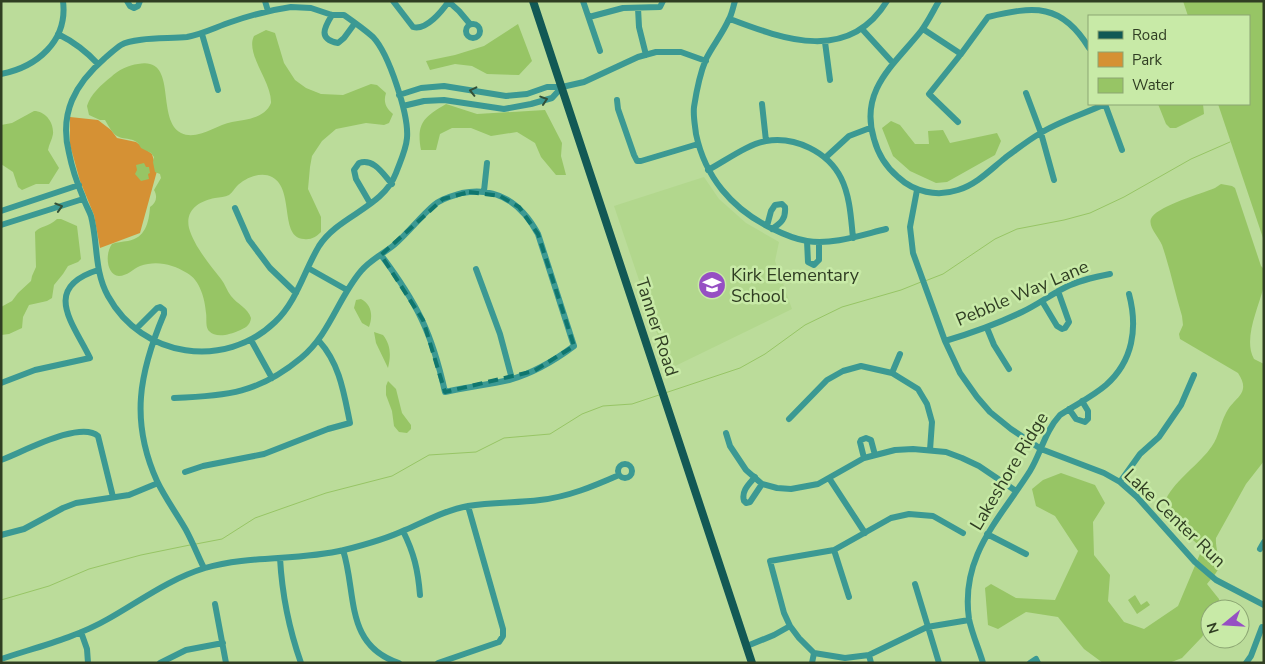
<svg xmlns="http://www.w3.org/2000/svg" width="1265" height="664" font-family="'Nunito Sans',sans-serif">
<rect width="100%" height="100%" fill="#bbdc9a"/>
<path fill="#b2d78d" d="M704,177L719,199L746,223L779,242L775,261L792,309L669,369L614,206Z"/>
<path fill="#d59134" d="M70,117L98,120L111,130L117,138L136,142L152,154L157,171L140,233L100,248L94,215L80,181L70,145Z"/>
<path fill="#97c565" d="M1183,1H1264V241L1218,104H1249V16H1188Z
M518,24L532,61L519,75L487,74L472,66L455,64L430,70L426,61L455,55L484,46Z
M266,30L275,33L284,63L295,80L306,88L321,94L343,95L371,84L377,85L386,93C383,102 386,108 393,114L389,123L384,125L366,123L336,129L322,141L312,156L310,167L308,189L321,217V232C316,237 311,240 304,239C279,238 295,189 272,177C261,171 245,178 237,186C234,189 233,192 229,195C225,197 220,197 215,198C199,201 185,210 189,228C194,246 210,265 221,279C225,284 227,291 231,296C237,304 248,308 251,318C250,326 245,328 238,331C231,334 216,339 209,331C205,327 207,318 206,313C205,299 200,280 187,273C173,264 156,260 140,266C133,269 127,276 119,276C106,275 105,253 112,244C117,242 122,242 128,241C145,238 149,223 150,207C156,203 158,197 154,190L161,178L160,174L155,172L153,162L154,157L151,153L141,148C136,136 126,141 117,136C112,133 108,125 105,120H100L89,115L87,106C90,95 102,84 111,77C118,70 129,65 138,64C179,56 155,119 181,133C197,141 216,125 232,122C246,120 265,118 271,103C272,82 245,54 254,36Z
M446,104L477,114L545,110L562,143L561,156L566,175H556L541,157L535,143L517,132L491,136L471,128H452L440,134L436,150H421C416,123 424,117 446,104Z
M1158,104H1203L1204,114L1176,128H1170L1166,124Z
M34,111C45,111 54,122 53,134C52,140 49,144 48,150L59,168L49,184H36L22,190L18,187L13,172L1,164V125L12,123Z
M891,121L900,125L915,144H929L928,131L943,130L950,143L997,133L1001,141L995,155L947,182L936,183L910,171L893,156L882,128Z
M144,163L146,167H149L150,173L148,174L149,179L141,181L135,174L137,170L136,165Z
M1221,184L1232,186L1235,188L1261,266L1264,269C1264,275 1265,283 1263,289C1258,309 1243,339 1254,359L1264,364V461L1246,484L1216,538C1215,548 1221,561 1219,567C1217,573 1211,579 1207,584L1219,599L1220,608L1210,609V624L1202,637L1182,658L1169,663H1103L1084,649L1058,617L1026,612L998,629L988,625L985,588L991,584L1016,598L1055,600L1078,551L1055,516L1036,506L1032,489L1043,480L1061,473L1095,485L1105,503L1093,522L1094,555L1110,575L1108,601L1124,622L1144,629L1178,606L1202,549C1191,535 1162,520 1166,499C1176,479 1200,464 1212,446C1219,436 1220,424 1226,413C1234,397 1252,394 1238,373L1180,339L1179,334L1183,325L1182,316C1175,293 1170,268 1162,245C1159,237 1146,225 1152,217C1161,205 1200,194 1215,188Z
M57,219H61L77,226L81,259L78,262L68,266L63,274L54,285L52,298L47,301L29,305L23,317L22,328L9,334L1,335V307L12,301L18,293L31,281L32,276L36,267L35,232C40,226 49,227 57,219Z
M361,299C372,305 373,316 369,327L362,323L354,308L356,300Z
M374,332L383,335C391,345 391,356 388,368L376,343Z
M388,381L396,389L402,413L411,425V429L407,433L399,432L394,426L392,411L386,395V386Z
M1135,595L1141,605L1147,601L1150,605L1137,614L1128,600Z"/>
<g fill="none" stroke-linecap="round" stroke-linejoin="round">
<path stroke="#97c565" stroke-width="1" d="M925,281L943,274L995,239L1017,229L1064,220L1090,213L1124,197L1191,159L1230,142
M665,393L740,368L765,354L805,325L842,307L901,290L921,282
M196,544L222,539L255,518L326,493L392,476L429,455L476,452L504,438L550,434L582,414L603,406L632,404L659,395
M1,600L49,586L89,569L141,555L190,545"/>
<path stroke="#3b9993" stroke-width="6" d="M127,1L130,6L134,8L138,6L140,1
M265,1L268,11
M393,1L413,27C426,31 442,11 449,1
M583,1L600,51
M735,1C733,7 732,14 729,19C723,33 713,45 706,59C701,71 696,94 694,107C693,116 695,125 696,134C705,177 732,209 771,228C783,234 794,239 807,241C833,245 861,235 886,229
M939,1C933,11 928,22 921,31C894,65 859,90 874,139C878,154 886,167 898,177C914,192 937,197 958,190C977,184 990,170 1005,158C1016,150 1027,141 1039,134C1059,121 1084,114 1105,104
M449,2L459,11L470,24
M291,7L311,8L332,15H344C354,22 364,29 373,37C389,54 409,115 407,138C406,150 400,162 396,173C383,208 339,215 319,246C304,271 297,301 275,322C225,370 142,358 108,296C94,271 98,243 91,216C89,210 85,204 83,197C77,183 72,168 69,153C59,113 75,84 105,58C110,54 116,48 121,45C134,37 170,39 187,37C203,34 216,27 231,22C251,15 270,10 291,7Z
M638,8L639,27L646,55
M332,15C324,28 318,39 338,43L344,38L355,23
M589,17L623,8L660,7L663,1
M730,19C785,40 849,63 887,1
M466 31a7 7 0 1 1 14 0a7 7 0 1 1-14 0Z
M862,29L893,63
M923,29L961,54
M58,34C74,42 86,51 98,64
M202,34L218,90
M825,42L830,80
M1,74C37,67 68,41 63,1
M1026,93L1041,133L1054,180
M399,95L421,88L444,86L506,96L527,94L547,87H562L584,82L638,57L656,52H681L706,61
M617,100L618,109L634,155L637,161H641L698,144
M762,104L766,141
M1105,104L1122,150
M403,106L424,101L444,100L504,109L531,104L552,98L562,87
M958,122L929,94L961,54L988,17C1034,6 1062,3 1089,48
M825,158L849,136L870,128
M708,170C725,161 748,144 766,141C795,136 828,152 841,178C850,196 851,218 853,238
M917,190L910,227L913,253L945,341L960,373L977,397L990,412L1011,429L1041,449L1104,473L1120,482L1137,497L1195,562L1216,580L1264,605
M484,191L487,163
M370,203L356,179L354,170L359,163C374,158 383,174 392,184
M235,208L249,240L270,268L296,293
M1,211L79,185
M1,225L83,199
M767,226L771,211L775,205L782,204L785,207C786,219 781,223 772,229
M807,241L808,262L814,265L819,260V242
M308,268L347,290
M476,269L500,334L512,379
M1042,301L1057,326L1062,329L1065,328L1069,322L1058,291
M987,328L994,345L1009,369
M136,329L157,308L160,307L164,310V314C139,373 130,421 157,481C165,498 177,514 186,530C193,543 198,556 204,568
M251,340L272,378
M945,341C972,333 997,324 1022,312C1037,305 1050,295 1066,287C1080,280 1095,277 1110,274
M892,373L900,354
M1,383L35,370L90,358C73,323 41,288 98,270
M174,398C227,396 259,393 301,358C330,334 338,298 361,271C370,260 383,254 394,245C408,233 420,217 434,205C442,198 452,196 462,193C497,186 522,204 538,234L574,346C554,361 534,373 509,380C488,385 466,387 445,392C432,333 417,303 381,255
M1069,409L1076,419L1085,422L1088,419V411L1082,401
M789,419L827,380L843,371L861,366L892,373L918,389L927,404L932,422L930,450
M726,433L730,446L746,470L762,484L777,488L791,489L818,484L864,458L895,450L913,449L946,452L962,458L979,466L1016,491
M864,458L860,442L861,440L866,438L871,440L875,455
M1,460C21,453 80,420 98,436L113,497
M618 471a7 7 0 1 1 14 0a7 7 0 1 1-14 0Z
M185,472L203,466L264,454L328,429L350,423C344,394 340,364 319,341
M755,477C749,484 741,491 744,501L746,503L750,502L762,484
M829,478L865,533
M1120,482L1140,454L1159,437L1181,405L1194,375
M403,531C414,553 418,570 420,595
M963,533L933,516L909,514L891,518L834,550L770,561L784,613L790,626L799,638L814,653L845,658L869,655L927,627L969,620
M987,534L1026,554
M1,535L24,529L63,508L76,503L129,495L158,483
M1260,549L1264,542
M343,550C357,593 344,645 399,663
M834,550L849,597
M280,558C282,594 289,629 301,663
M915,584L939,663
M215,604L226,663
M81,632L87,649L88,663
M747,646L774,635L790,626
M869,655L871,663
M1,659C37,647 75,638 108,619C140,601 169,579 205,568C250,555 298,561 344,550C364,545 386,539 405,530C426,521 446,510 468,506C492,502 516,503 540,500C568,497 594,486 619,475
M160,663L186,650L223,643
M438,663L499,642L503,636V629L468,506
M812,663L814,653
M983,663C979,649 972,634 969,619C960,556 999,520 1030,471C1041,453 1045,431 1060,415C1075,405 1092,397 1106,385C1133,361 1138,328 1129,294
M1030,663L1036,659L1038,663
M1246,663L1251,656L1262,627"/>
<path stroke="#125955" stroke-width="8" d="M533,1L752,663"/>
</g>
<defs><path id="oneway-chevron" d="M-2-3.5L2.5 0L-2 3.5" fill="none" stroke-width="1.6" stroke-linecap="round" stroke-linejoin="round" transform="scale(1.25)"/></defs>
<g stroke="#325039">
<use href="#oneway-chevron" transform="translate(473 91) rotate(-167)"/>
<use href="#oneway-chevron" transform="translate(544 100) rotate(-18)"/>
<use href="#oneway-chevron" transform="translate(59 207) rotate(-17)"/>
</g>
<path fill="none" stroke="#0f766e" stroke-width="4" stroke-dasharray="10 6" stroke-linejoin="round" d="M469,192L500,196L519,207L538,234L574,346L534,371L445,392L423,320L381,255L443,199Z"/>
<defs>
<g id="school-disc" transform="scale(1.4375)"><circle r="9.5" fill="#964fc3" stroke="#c8eaa7"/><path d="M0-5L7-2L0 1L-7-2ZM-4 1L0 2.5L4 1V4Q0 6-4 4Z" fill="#fff"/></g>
</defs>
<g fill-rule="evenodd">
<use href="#school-disc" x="712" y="285"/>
</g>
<g text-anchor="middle" stroke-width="5" stroke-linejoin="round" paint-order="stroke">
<g font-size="18" fill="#303e23" stroke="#c8eaa7" text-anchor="start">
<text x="731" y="281">Kirk Elementary<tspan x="731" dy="21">School</tspan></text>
</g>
<g font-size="18" fill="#303e23" stroke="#c8eaa7">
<text transform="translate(1022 293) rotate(-23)" y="6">Pebble Way Lane</text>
<text transform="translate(657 327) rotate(72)" y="6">Tanner Road</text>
<text transform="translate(1009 471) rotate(-59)" y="6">Lakeshore Ridge</text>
<text transform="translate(1175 518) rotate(44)" y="6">Lake Center Run</text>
</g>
</g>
<rect width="1265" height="664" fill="none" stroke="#303e23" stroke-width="5"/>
<rect x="1088" y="15" width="162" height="90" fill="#c8eaa7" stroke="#8ba572"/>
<rect x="1098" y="31" width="25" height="8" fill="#125955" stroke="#8ba572"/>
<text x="1132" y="40" font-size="15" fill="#303e23">Road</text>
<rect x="1098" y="52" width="25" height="15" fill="#d59134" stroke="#8ba572"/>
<text x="1132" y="65" font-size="15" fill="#303e23">Park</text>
<rect x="1098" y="78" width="25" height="15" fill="#97c565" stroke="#8ba572"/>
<text x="1132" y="90" font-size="15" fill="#303e23">Water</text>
<g transform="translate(1225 624) rotate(252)"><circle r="24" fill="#c8eaa7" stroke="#8ba572"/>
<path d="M0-4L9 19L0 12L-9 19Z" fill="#964fc3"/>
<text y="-8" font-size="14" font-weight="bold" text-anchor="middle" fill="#303e23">N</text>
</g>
</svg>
